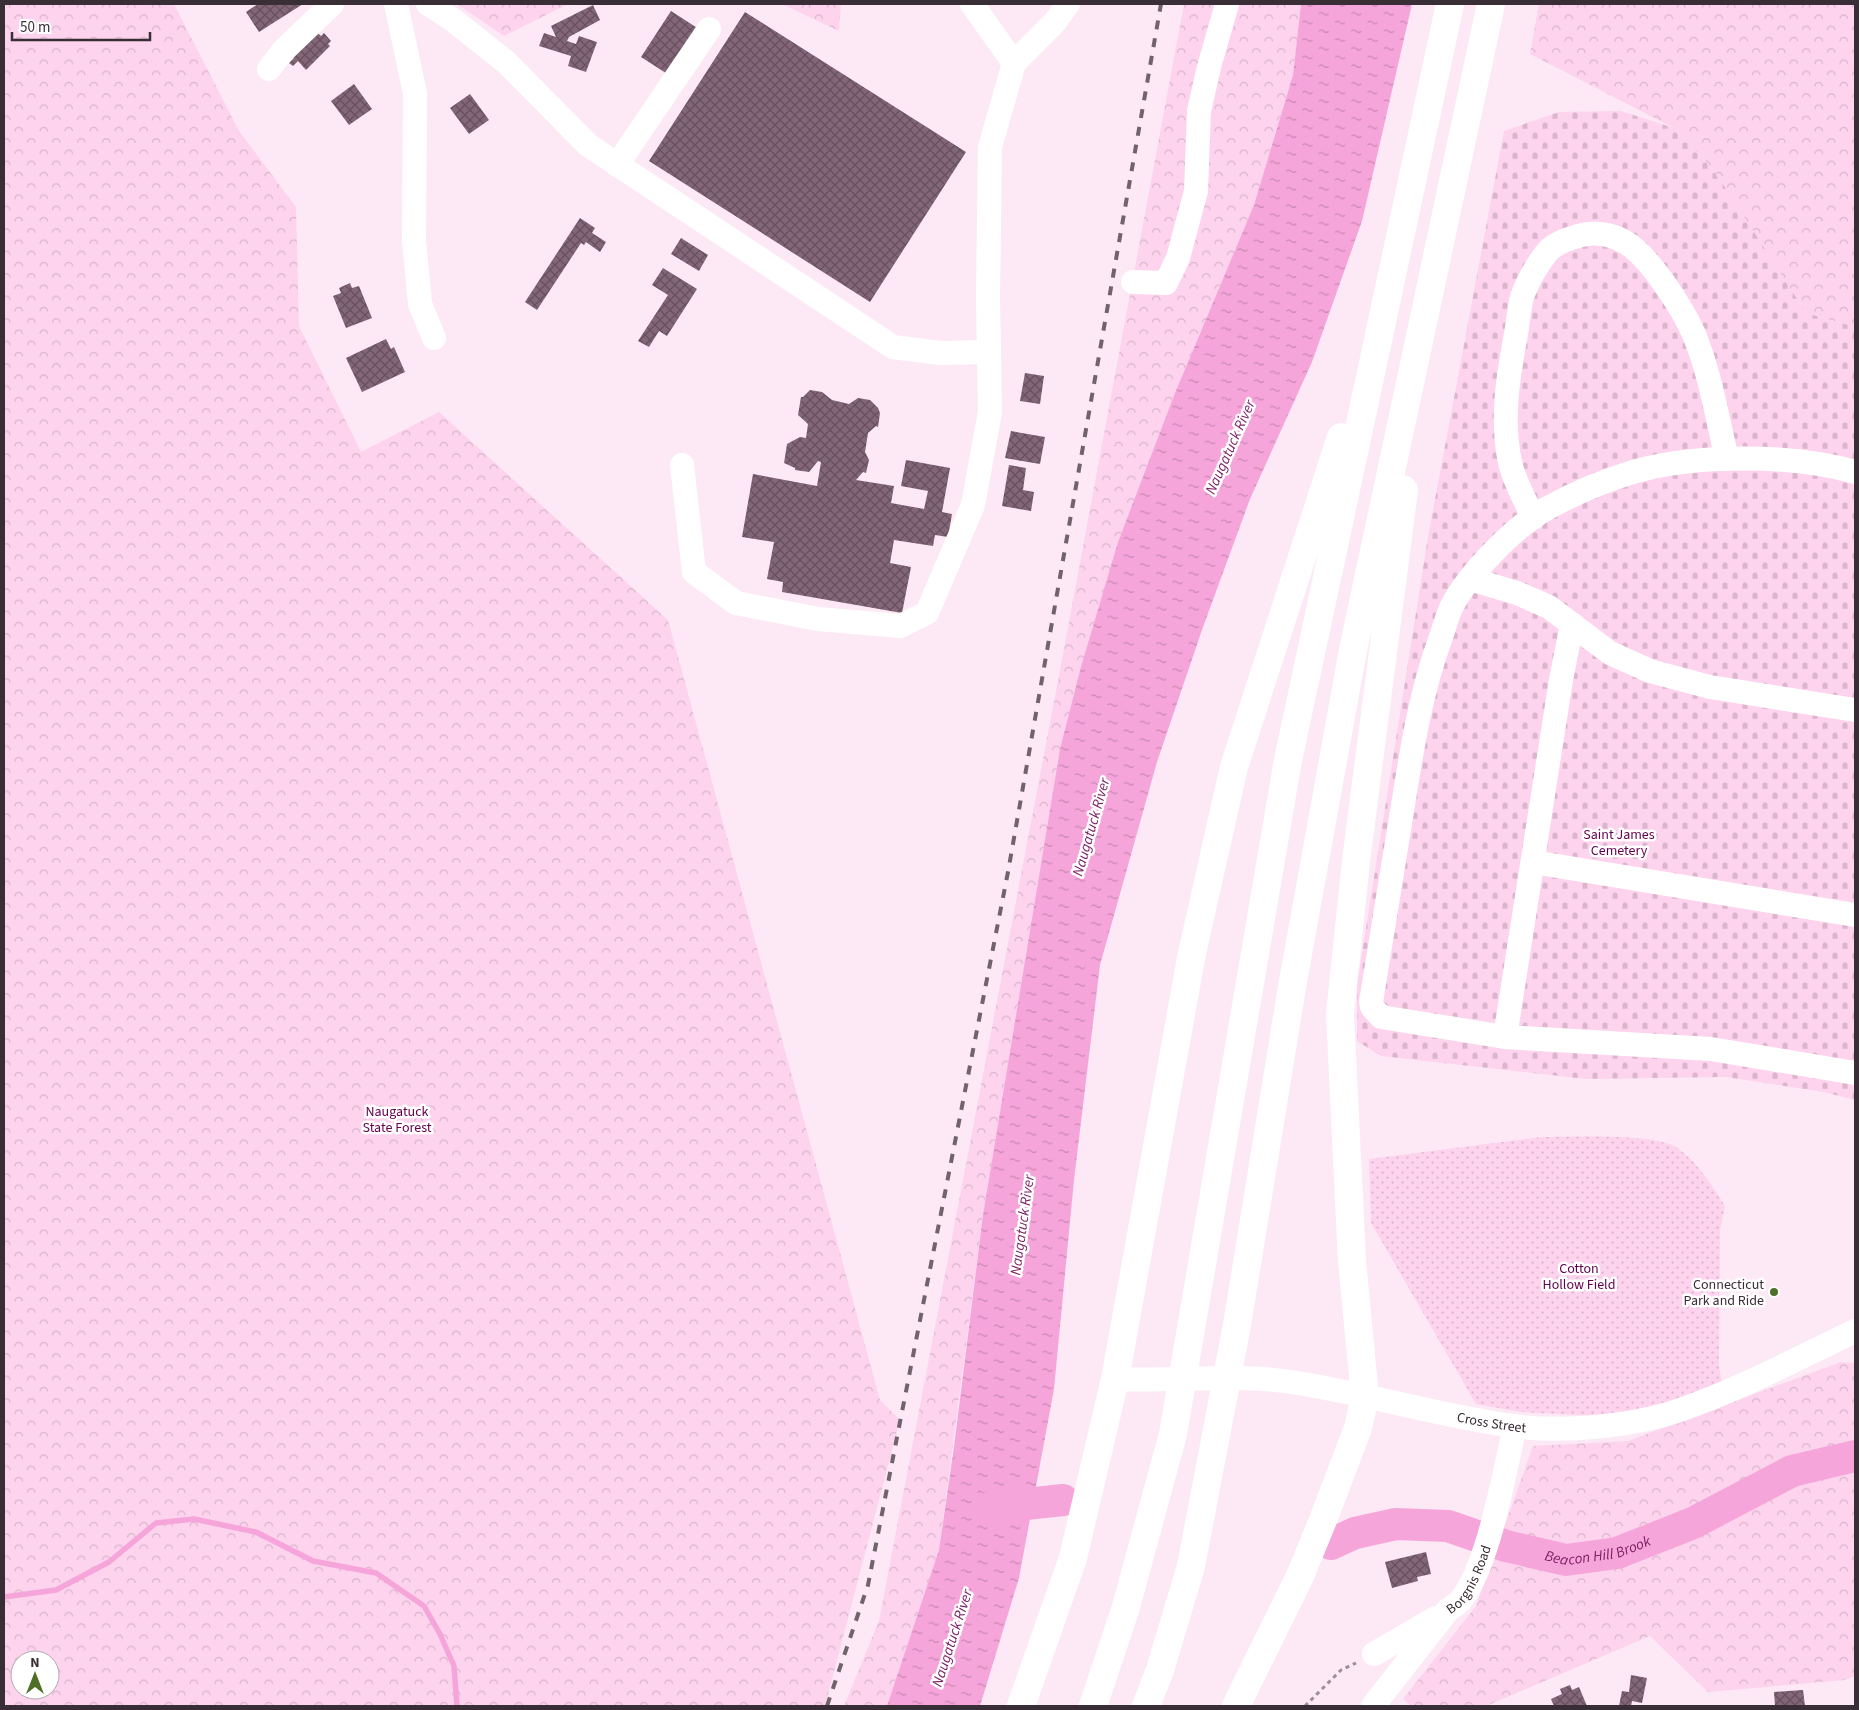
<svg xmlns="http://www.w3.org/2000/svg" width="1859" height="1710" font-family="'Source Sans 3',sans-serif">
<defs>
<pattern id="grass-dots" width="8" height="8" patternUnits="userSpaceOnUse" patternTransform="scale(1.25)"><rect width="8" height="8" fill="#fdd3ed"/><path d="M2 2h.1M6 6h.1" fill="none" stroke="#dab5cc" stroke-width="1.8" stroke-linecap="round"/></pattern>
<pattern id="forest-crowns" width="20" height="18" patternUnits="userSpaceOnUse" patternTransform="scale(1.25)"><rect width="20" height="18" fill="#fdd3ed"/><path d="M2 6a3 3 0 1 1 6 0M12 15a3 3 0 1 1 6 0" fill="none" stroke="#dab5cc"/></pattern>
<pattern id="cemetery-stones" width="16" height="16" patternUnits="userSpaceOnUse" patternTransform="scale(1.25)"><rect width="16" height="16" fill="#fdd3ed"/><path d="M2 7V4a2 2 0 0 1 4 0v3zM10 15v-3a2 2 0 0 1 4 0v3z" fill="#dab5cc"/></pattern>
<pattern id="water-ripples" width="26" height="14" patternUnits="userSpaceOnUse" patternTransform="scale(1.25)"><rect width="26" height="14" fill="#f6a5da"/><path d="M2 4q2-2 4 0t4 0M15 11q2-2 4 0t4 0" fill="none" stroke="#c887b2"/></pattern>
<pattern id="building-cross-hatch" width="8" height="8" patternUnits="userSpaceOnUse" patternTransform="scale(1.25)"><rect width="8" height="8" fill="#836678"/><path d="M0 0l8 8M0 8l8-8" fill="none" stroke="#66505e"/></pattern>
</defs>
<rect width="100%" height="100%" fill="#fde9f5"/>
<path fill="url(#grass-dots)" d="M1542,1137C1572,1137 1653,1133 1676,1147C1698,1162 1711,1184 1725,1206L1720,1230L1719,1365L1722,1385L1673,1406L1596,1416L1521,1412L1476,1404L1371,1223L1369,1159Z"/>
<path fill="url(#forest-crowns)" fill-rule="evenodd" d="M4,4H174L239,131L296,207L299,326L361,452L439,412L668,620L880,1400L900,1420L825,1706H4ZM20,1660H50V1690H20Z
M457,4H568L504,36Z
M782,4H841L839,31Z
M1184,4H1301L1293,75L1254,205L1175,393L1118,542L1060,749L983,1215L939,1550L887,1706H844L879,1621L1061,665Z
M1539,4H1854L1855,327L1806,313L1726,190L1703,158L1674,128L1530,54Z
M1841,1362L1855,1363V1676L1845,1680L1708,1692L1650,1636L1486,1706H1411L1403,1699L1476,1606L1533,1446L1628,1441Z"/>
<path fill="url(#cemetery-stones)" d="M1621,111L1674,128L1703,158L1727,190L1806,313L1855,327V1100L1824,1092L1726,1077L1586,1079L1381,1056L1357,1041V985L1428,537L1504,131L1559,112Z"/>
<path fill="url(#water-ripples)" d="M1301,4H1412L1362,221L1312,362L1250,499L1203,627L1157,762L1100,965L1074,1180L1054,1389L1019,1578L980,1706H887L939,1550L954,1447L983,1215L1060,749L1081,667L1118,542L1175,393L1254,205L1293,75Z"/>
<g fill="none" stroke-linecap="round" stroke-linejoin="round">
<path stroke="#f6a5da" stroke-width="5.5" d="M4,1597L56,1590L109,1562L156,1523L194,1519L256,1532L313,1561L376,1573L424,1606L440,1634L454,1666L457,1706"/>
<g stroke="#f6a5da" stroke-width="32">
<path d="M990,1508L1063,1500"/>
<path id="s1" d="M1331,1544L1355,1533L1396,1524L1448,1526L1506,1546L1566,1560L1617,1553L1693,1523L1792,1471L1855,1456"/>
</g>
</g>
<path fill="url(#building-cross-hatch)" d="M258,4H303L259,32L246,12Z
M593,5L600,20L569,37L567,41L576,44L579,36L597,42L586,72L568,66L571,56L539,46L544,33L556,37L551,26Z
M671,11L702,31L672,77L641,57Z
M745,12L966,152L870,302L649,161Z
M315,30L321,36L324,33L331,41L328,44L330,46L306,70L298,61L293,66L289,63L294,58L291,55Z
M354,84L372,109L349,125L331,101Z
M470,94L489,120L469,134L450,108Z
M580,218L595,228L592,233L606,242L600,252L586,242L584,245L581,243L537,310L525,302Z
M681,238L708,255L699,271L671,254Z
M663,268L697,289L667,336L659,331L649,347L638,341L668,295L652,285Z
M350,283L352,288L359,286L372,318L346,328L333,296L341,293L339,288Z
M386,339L391,349L394,347L405,372L362,392L346,358Z
M1025,373L1044,376L1040,404L1020,401Z
M810,390L822,392L832,400L849,404L858,398L870,400L878,408L880,413L878,427L876,426L868,433L865,452L869,460L866,473L863,472L856,480L894,486L891,503L924,509L928,491L901,486L906,460L950,468L942,512L952,514L948,537L935,535L933,546L894,540L890,563L911,567L902,613L782,592L783,582L767,579L774,542L742,537L753,474L817,486L821,462L818,461L809,472L795,470V468L784,463L787,444L800,437L806,438L808,424L798,415L801,397H803Z
M1011,431L1045,437L1040,464L1005,458Z
M1009,465L1026,468L1023,490L1034,492L1031,511L1002,506Z
M1426,1552L1431,1574L1417,1577L1418,1581L1392,1588L1385,1562Z
M1631,1675L1647,1678L1642,1703L1632,1701L1631,1706H1619L1622,1691L1629,1692Z
M1570,1685L1572,1690L1579,1687L1587,1706H1554L1551,1699L1562,1694L1560,1689Z
M1803,1690L1805,1706H1775L1774,1692Z"/>
<g fill="none" stroke-linecap="round" stroke-linejoin="round">
<path stroke="#9d8d97" stroke-width="3" stroke-dasharray="4 4" stroke-linecap="butt" d="M1305,1706L1341,1670L1356,1663"/>
<g stroke="#fff" stroke-width="24">
<path d="M396,4L415,93L414,241L420,304L434,338"/>
<path d="M428,4L453,20L506,62L588,145L893,347L940,353L989,352"/>
<path d="M972,4L1014,63"/>
<path d="M269,69L283,51L332,4"/>
<path d="M617,165L709,29"/>
<path d="M1133,282L1166,283L1178,258L1196,191L1199,111L1209,67L1227,4"/>
<path d="M682,465L694,572L736,603L818,619L900,626L927,613L973,505L990,412L988,297L990,147L1014,63L1054,23L1068,4"/>
<path d="M1855,472C1793,454 1695,454 1633,472C1603,481 1573,494 1546,509C1514,527 1467,575 1451,608C1447,617 1444,628 1441,637C1421,691 1412,748 1403,805C1392,871 1382,936 1371,1002L1372,1007L1381,1017L1505,1037L1711,1049L1855,1073"/>
<path d="M1533,518C1525,499 1514,481 1510,462C1501,420 1508,376 1516,334C1518,322 1519,309 1522,297C1527,282 1538,263 1548,251C1555,243 1568,239 1578,236C1594,231 1611,234 1625,242C1649,256 1681,306 1693,332C1710,372 1717,417 1727,459"/>
<path d="M1470,579L1517,593L1549,607L1610,653L1650,671L1710,687L1855,710"/>
<path d="M1533,862L1855,915"/>
<path d="M1505,1037L1561,680L1572,624"/>
<path id="s2" d="M1115,1379C1174,1382 1233,1373 1291,1382C1366,1393 1438,1416 1513,1426C1562,1433 1634,1426 1680,1410C1741,1389 1798,1358 1855,1331"/>
<path d="M1374,1654L1436,1618"/>
<path id="s3" d="M1373,1706L1448,1610C1452,1607 1457,1604 1460,1601C1489,1566 1504,1472 1515,1427"/>
</g>
<path stroke="#fff" stroke-width="28" d="M1021,1706L1073,1558L1115,1379L1192,953L1234,767L1341,437
M1093,1706L1126,1607L1173,1434L1288,760L1450,4
M1146,1706L1160,1670L1191,1566L1237,1325L1292,987L1353,650L1491,4
M1236,1706L1300,1576L1323,1520L1358,1428L1365,1397L1352,1261L1340,1014L1356,861L1404,490"/>
<path stroke="#71636c" stroke-width="4" stroke-dasharray="9 9" stroke-linecap="butt" d="M827,1706L868,1585L1008,872L1161,4"/>
</g>
<circle fill="#4d6f26" stroke="#fff" stroke-width="2" cx="1774" cy="1292" r="5"/>
<g text-anchor="middle" stroke-width="5" stroke-linejoin="round" paint-order="stroke">
<g font-size="14" fill="#64014f" stroke="#fff">
<text x="1619" y="839">Saint James<tspan x="1619" dy="16">Cemetery</tspan></text>
<text x="397" y="1116">Naugatuck<tspan x="397" dy="16">State Forest</tspan></text>
<text x="1579" y="1273">Cotton<tspan x="1579" dy="16">Hollow Field</tspan></text>
</g>
<g font-size="14" fill="#3a2e36" stroke="#fff" text-anchor="end">
<text x="1764" y="1289">Connecticut<tspan x="1764" dy="16">Park and Ride</tspan></text>
</g>
<g font-size="14" fill="#3a2e36" stroke="#fff">
<text dy="5" stroke="none"><textPath href="#s2" startOffset="381">Cross Street</textPath></text>
<text dy="5" stroke="none"><textPath href="#s3" startOffset="160">Borgnis Road</textPath></text>
</g>
<g font-size="15" font-style="italic" fill="#7d2165" stroke="#fff">
<text transform="translate(1230 447) rotate(-66)" y="5">Naugatuck River</text>
<text transform="translate(1091 827) rotate(-74)" y="5">Naugatuck River</text>
<text transform="translate(1022 1225) rotate(-82)" y="5">Naugatuck River</text>
<text dy="5" stroke="none"><textPath href="#s1" startOffset="276">Beacon Hill Brook</textPath></text>
<text transform="translate(952 1638) rotate(-72)" y="5">Naugatuck River</text>
</g>
</g>
<rect width="1859" height="1710" fill="none" stroke="#3a2e36" stroke-width="10"/>
<g transform="translate(35 1675)"><circle r="24" fill="#ffffff" stroke="#b0abaf"/>
<path d="M0-4L9 19L0 12L-9 19Z" fill="#4d6f26"/>
<text y="-8" font-size="14" font-weight="bold" text-anchor="middle" fill="#3a2e36">N</text>
</g>
<path d="M12 32v8h138v-8" fill="none" stroke="#3a2e36" stroke-width="2.5"/>
<text x="20" y="32" font-size="15" fill="#3a2e36" stroke="#ffffff" stroke-width="4" paint-order="stroke">50 m</text>
</svg>
